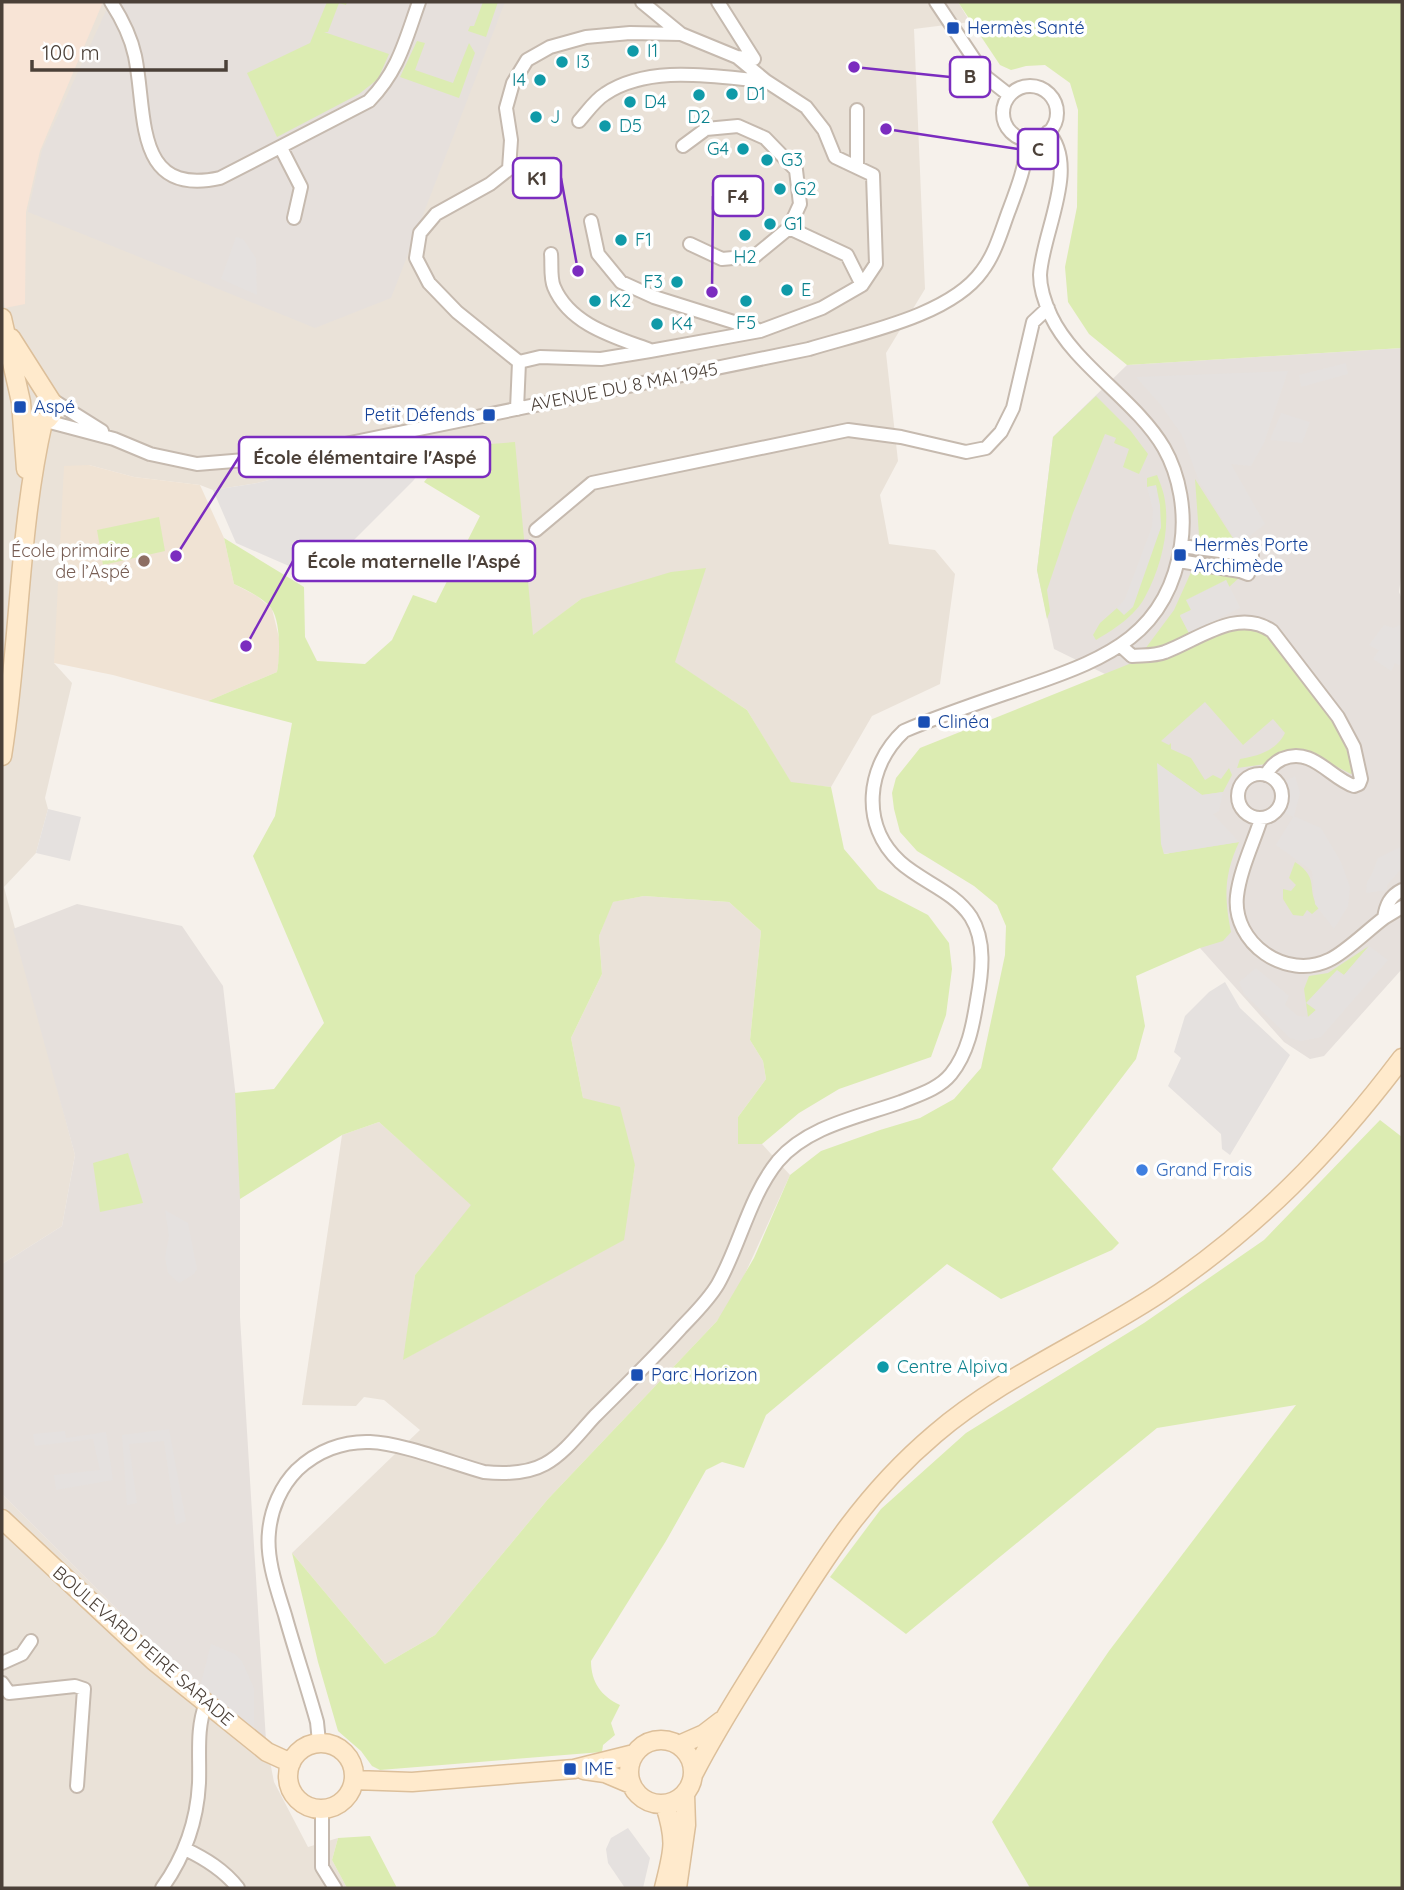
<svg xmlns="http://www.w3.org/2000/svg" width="1404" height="1890" font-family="Quicksand,sans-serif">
<rect width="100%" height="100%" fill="#f6f1eb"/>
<path fill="#eae2d8" d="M2,2H958L970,22L914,29L925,289L886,353L898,461L880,495L889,544L935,550L955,574L940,684L872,716L831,787L791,783L747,710L674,662L690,616L581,599L533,636L452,447L442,461L418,443L257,483L213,490L200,485L134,477L89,465L54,663L72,683L45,798L48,809L36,853L4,887L75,1155L62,1226L2,1264Z
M644,896L729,902L761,931L750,1040L763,1061L766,1079L738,1117V1144H762L790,1175L734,1298L717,1321L548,1499L435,1635L385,1664L292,1553L420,1430L384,1400L364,1397L356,1406L302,1405L342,1135L379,1122L472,1205L415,1275L404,1359L623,1240L635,1165L583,1098L571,1038L602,974L599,936L612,902Z
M2,1494L151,1643L201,1683L266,1741L274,1782L308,1847L338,1838L332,1860L347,1888H2Z"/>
<path fill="#f8e4d6" d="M2,2H103L40,151L26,212L25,304L5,308L2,293Z"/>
<path fill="#e6e0dc" d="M110,2H505L391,298L315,328L28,212L42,150Z
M1402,348V570L1399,592L1402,599V969L1324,1056L1310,1059L1284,1042L1200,948L1114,683L1105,674L1054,649L1037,570L1053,437L1127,365Z
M77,904L182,926L223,986L240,1133V1317L266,1741L151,1643L2,1494V1264L62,1226L75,1155L13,929Z"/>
<path fill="#f0e3d4" d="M89,465L134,477L200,485L224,538L234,584L257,596L272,609L281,646L277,672L208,701L113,675L54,663L64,466Z"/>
<path fill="#dcecb2" d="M327,2H347L346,5L339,3L328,32H324L389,54L378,79L359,94L277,137L247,73L310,43Z
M483,2H498L486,37L468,31L470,26H474Z
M958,2H1402V348L1127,365L1089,334L1068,302L1065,267L1077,207L1078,110L1070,83L1045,65L1026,66L1011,70L1000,65Z
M417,41L425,43L415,70L453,83L469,43L475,53L459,98L400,77Z
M1096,396L1130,430L1148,454L1139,474L1123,467L1129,449L1114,443L1116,438L1105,434L1073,513L1047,590L1050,611L1047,619L1037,570L1053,437Z
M515,442L533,635L581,599L671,572L706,568L675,662L747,710L791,782L831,787L844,849L878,889L928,915L949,943L952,969L946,1015L931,1057L839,1089L799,1113L762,1144H738V1117L766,1079L763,1061L750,1040L761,931L729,902L644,896L613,902L599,936L602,974L571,1038L583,1098L620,1107L635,1165L624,1240L403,1360L415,1275L471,1205L379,1122L342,1135L240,1199L235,1093L274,1089L324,1023L253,856L275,816L292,723L208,701L277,672C280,656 281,621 271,608C262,597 246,590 234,584L224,538L304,587L305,637L317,661L365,664L392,640L413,595L436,603L480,516L424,482L452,447Z
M1157,475C1160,483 1164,492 1165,501C1170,532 1160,570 1145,597C1135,616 1113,630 1096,640L1093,635L1100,623L1117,608L1124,614L1161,527L1156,486L1147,487V478Z
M1195,479L1236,543L1233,546L1202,540L1199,535Z
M159,517L165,551L103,565L97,530Z
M1192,570L1240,577L1229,587L1226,580L1191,610L1180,616L1189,633L1166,645L1145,649L1174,610Z
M1249,625L1267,630L1334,718L1355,772L1351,774L1318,757L1237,768L1240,759C1258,756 1276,751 1285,733L1273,719L1243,745L1205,702L1161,741L1169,745L1171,743V749L1191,758L1205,780L1213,775L1221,779L1229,768L1232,775L1223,792L1202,795L1158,764L1164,854L1239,842C1224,875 1224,896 1231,932L1223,941L1200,948L1136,976L1145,1026L1136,1059L1052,1169L1119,1243L1112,1250L1001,1299L947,1264L766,1415L744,1468L722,1462L706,1470L666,1541L591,1661C591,1682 601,1696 620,1705L611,1723L615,1735L603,1745L602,1752L380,1770L372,1766L361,1751L338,1731L318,1662L292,1553L385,1664L435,1635L548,1499L717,1321L754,1258L790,1175L821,1151L880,1130L920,1118L954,1099L981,1068L1005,955L1006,926L997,905L974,886L917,851L900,832L894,809L892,793L896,778L920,748L1144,658Z
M1295,862C1321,879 1305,889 1319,908L1312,914L1307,910L1303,916L1293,915L1283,899V889L1291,891L1296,885L1289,878Z
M1369,946L1344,975L1337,971L1307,1003L1316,1010L1308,1017L1304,989L1309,976L1328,973Z
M1380,1120L1402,1137V1888H1030L992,1822L1109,1651L1296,1405L1157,1428L906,1634L830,1577L881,1509L966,1433L1144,1323L1264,1240Z
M128,1153L143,1203L100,1212L93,1163Z
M370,1836L397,1888H347L332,1860L338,1838Z"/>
<path fill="#e5e1df" d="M236,237L243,239L256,258L257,295L221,279Z
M1346,363L1348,374L1301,387L1299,375Z
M1288,371L1264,443L1251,466L1231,464L1265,524L1238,545L1199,481L1182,435L1160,404L1136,377Z
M1281,413L1310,422L1302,443L1270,440Z
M418,443L434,454L413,481L350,544L321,580L236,543L213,490L257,483Z
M1156,485L1160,505L1161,527L1133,607L1124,615L1117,608L1125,599L1152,527L1153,510L1147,487Z
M1226,580L1240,608L1189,633L1180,615L1191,610L1186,600Z
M1402,624V666L1395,663L1391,671L1373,659L1379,650L1369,645L1384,625L1393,628Z
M1157,763L1202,795L1223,792L1219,811L1213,814L1239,842L1164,854L1161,844Z
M1295,776L1300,793L1294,816L1321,828L1341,862L1350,887L1348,906L1334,929L1315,904L1312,871L1276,845L1293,817L1284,813L1290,799L1286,781Z
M48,809L81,817L70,861L36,853Z
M1402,846V868L1387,885V890L1366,893L1367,882L1372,874L1378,858Z
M1369,946L1388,960L1321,1037L1301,1041L1290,1038L1244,994L1239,982L1256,968L1289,996L1285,1005L1298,1016L1308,1017L1316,1010L1306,1003L1337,970L1344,975Z
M1225,982L1240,1008L1290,1055L1230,1155L1222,1149L1221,1134L1168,1086L1181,1058L1174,1052L1185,1016L1209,992Z
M165,1210L188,1223L197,1269L194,1274L179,1283L168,1273L165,1257L169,1236Z
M169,1429L186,1521L176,1525L164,1441L129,1444L137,1503L127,1505L122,1435Z
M65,1431L66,1438L106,1432L113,1480L56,1490L54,1475L100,1470L93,1439L35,1446L33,1434Z
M211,1644L235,1654L242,1661L254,1688V1729L201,1683Z
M628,1828L650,1858L643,1888H625L608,1863L606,1849L611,1838Z"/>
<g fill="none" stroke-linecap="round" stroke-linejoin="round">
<g stroke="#c6baaf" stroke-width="16">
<path id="street" d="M111,2C122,19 131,37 135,56C147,114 133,197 220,178L369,101C399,70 405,41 419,2
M642,2L681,34L737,57L754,59
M718,2L754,59
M936,2L986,77L1009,95
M681,34L630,33L586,37L550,47L527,60L513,83L506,108L511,140L509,169L490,184L436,214L420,233L416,258L429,283L457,312L519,362L540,357L601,359L650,351L760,331L822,308L862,285L876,264L873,175L835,157L824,130L806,107L766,81L737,57
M1003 113a27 27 0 1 1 54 0a27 27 0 1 1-54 0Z
M857,110V166
M579,121C587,112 595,100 605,94C650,64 715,77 766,81
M683,146L706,129L738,126L765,138L796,170L800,204L789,228L755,256L722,259L690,244
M281,148L301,187L294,218
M591,221L598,254L621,282L654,297L756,329
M789,228L847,255L862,285
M551,254C552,264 550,278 554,287C570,325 615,337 650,350
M51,399L102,431
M517,409L519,362
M46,421L114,439L150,454L197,464L282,457L809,349C861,333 950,316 982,271C995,254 1001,232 1008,213C1017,189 1026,166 1028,140
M536,530L592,483L848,430L901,437L966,452L986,448L1001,432L1013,408L1033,322L1048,308
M1181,546L1252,555
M1179,561L1240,571L1248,574
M1121,646L1132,656C1143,655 1155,656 1165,652C1198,640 1237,607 1272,631L1338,717L1354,747L1361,779L1359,784L1354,786C1330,778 1312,746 1282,759C1274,763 1270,767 1266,775
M1238 796a22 22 0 1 1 44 0a22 22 0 1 1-44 0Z
M1261,819C1253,844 1240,870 1237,896C1232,943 1286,981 1329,960C1345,953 1369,929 1384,918C1386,905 1390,896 1402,890
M1384,918L1402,907
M2,1663L22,1654L31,1641
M2,1683L9,1693L75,1686L84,1689L77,1786
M319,1742L317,1722C307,1686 295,1651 285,1615C277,1589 266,1559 269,1532C271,1509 281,1486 297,1470C317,1451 343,1441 370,1442C401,1443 452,1463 484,1472C504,1474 527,1474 545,1464C565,1453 580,1432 595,1416C624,1387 653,1359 680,1329C693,1315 708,1301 718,1284C740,1245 749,1197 778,1161C808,1126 859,1117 901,1102C918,1095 939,1089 951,1074C968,1053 973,1025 977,1000C982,973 986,941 971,917C954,891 922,882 900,862C860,825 866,766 904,731C946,713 990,699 1033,684C1108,658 1168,633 1181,545C1186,513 1180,476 1164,448C1136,400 1074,365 1051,316C1045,303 1040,289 1040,275C1042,233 1080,167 1048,132
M322,1809V1867L335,1888
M185,1849C206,1859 224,1870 238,1888
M162,1888C185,1856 197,1822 199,1783C200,1755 196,1729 206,1703"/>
</g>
<g stroke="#dcbf9a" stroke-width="21">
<path id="secondary" d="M2,318L21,402L26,469
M11,338L53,404C54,417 46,424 33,423
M2,756C20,645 18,532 43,422
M2,1519L154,1661L267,1752L291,1763
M629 1772a32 32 0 1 1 64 0a32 32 0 1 1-64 0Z
M288 1776a33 33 0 1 1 66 0a33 33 0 1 1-66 0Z
M679,1745L704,1734L721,1721
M584,1770L605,1773L631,1784
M694,1773C718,1726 747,1682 775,1637C824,1559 864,1494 935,1434C1003,1376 1086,1342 1160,1293C1258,1227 1331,1152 1402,1058
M354,1780L412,1782L574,1769L634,1754
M664,1888C673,1851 677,1843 665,1805
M677,1888L686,1825L685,1794"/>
</g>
<use href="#street" stroke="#fff" stroke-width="12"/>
<use href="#secondary" stroke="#ffeacc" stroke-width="18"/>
</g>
<g fill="#1a4fb4" stroke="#fff" stroke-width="2.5">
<rect x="946" y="21" width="14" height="14" rx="3.5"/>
<rect x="13" y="400" width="14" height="14" rx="3.5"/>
<rect x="482" y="408" width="14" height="14" rx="3.5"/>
<rect x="1173" y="548" width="14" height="14" rx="3.5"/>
<rect x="917" y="715" width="14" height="14" rx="3.5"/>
<rect x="630" y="1368" width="14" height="14" rx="3.5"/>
<rect x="563" y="1762" width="14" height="14" rx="3.5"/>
</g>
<g fill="#0f9aa8" stroke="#fff" stroke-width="2.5">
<circle cx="633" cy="51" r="7"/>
<circle cx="562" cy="62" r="7"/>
<circle cx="540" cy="80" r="7"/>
<circle cx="732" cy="94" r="7"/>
<circle cx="699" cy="95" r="7"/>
<circle cx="630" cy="102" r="7"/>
<circle cx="536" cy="117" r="7"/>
<circle cx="605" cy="126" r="7"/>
<circle cx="743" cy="149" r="7"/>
<circle cx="767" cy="160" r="7"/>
<circle cx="780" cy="189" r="7"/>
<circle cx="770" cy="224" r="7"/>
<circle cx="745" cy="235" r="7"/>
<circle cx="621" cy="240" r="7"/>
<circle cx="677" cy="282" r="7"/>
<circle cx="787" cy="290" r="7"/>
<circle cx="595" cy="301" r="7"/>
<circle cx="746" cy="301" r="7"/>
<circle cx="657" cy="324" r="7"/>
<circle cx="883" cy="1367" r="7"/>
</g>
<circle fill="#8d6e63" stroke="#fff" stroke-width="2.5" cx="144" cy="561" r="7"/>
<circle fill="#3f7fe0" stroke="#fff" stroke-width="2.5" cx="1142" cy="1170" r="7"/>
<g text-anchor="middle" stroke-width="7" stroke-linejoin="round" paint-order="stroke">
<g font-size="18" fill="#164399" stroke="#fff" text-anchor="start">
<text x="967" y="34">Hermès Santé</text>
<text x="34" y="413">Aspé</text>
<text x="475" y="421" text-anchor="end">Petit Défends</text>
<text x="1194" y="551">Hermès Porte<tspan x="1194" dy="21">Archimède</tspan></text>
<text x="938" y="728">Clinéa</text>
<text x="651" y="1381">Parc Horizon</text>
<text x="584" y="1775">IME</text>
</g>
<g font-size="18" fill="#0d838f" stroke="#fff" text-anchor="start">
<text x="647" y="57">I1</text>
<text x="576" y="68">I3</text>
<text x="526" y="86" text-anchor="end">I4</text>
<text x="746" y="100">D1</text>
<text x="644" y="108">D4</text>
<text x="550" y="123">J</text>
<text x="699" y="123" text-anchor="middle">D2</text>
<text x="619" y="132">D5</text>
<text x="729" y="155" text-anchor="end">G4</text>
<text x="781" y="166">G3</text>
<text x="794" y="195">G2</text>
<text x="784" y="230">G1</text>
<text x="635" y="246">F1</text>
<text x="745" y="263" text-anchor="middle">H2</text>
<text x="663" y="288" text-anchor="end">F3</text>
<text x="801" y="296">E</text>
<text x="609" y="307">K2</text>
<text x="746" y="329" text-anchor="middle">F5</text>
<text x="671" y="330">K4</text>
<text x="897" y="1373">Centre Alpiva</text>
</g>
<g font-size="18" fill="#4b4038" stroke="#fff">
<text transform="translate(624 387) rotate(-11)" y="6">AVENUE DU 8 MAI 1945</text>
<text transform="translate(143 1646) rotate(41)" y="6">BOULEVARD PEIRE SARADE</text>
</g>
<g font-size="18" fill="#785e54" stroke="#fff" text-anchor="end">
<text x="130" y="557">École primaire<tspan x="130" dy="21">de l’Aspé</tspan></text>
</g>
<g font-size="18" fill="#366cbe" stroke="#fff" text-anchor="start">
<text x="1156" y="1176">Grand Frais</text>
</g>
</g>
<path fill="none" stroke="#7b2cbf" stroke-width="2.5" d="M854 67L950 77M886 129L1018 149M578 271L561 178M712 292L713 196M176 556L239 457M246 646L293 561"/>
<g fill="#7b2cbf" stroke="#fff" stroke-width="2.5">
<circle cx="854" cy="67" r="7"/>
<circle cx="886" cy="129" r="7"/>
<circle cx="578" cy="271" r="7"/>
<circle cx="712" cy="292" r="7"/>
<circle cx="176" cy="556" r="7"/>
<circle cx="246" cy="646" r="7"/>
</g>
<g fill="#fff" stroke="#7b2cbf" stroke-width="2.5">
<rect x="950" y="57" width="40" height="40" rx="7"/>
<rect x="1018" y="129" width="40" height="40" rx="7"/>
<rect x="513" y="158" width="48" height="40" rx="7"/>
<rect x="713" y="176" width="50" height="40" rx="7"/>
<rect x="239" y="437" width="251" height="40" rx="7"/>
<rect x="293" y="541" width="242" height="40" rx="7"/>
</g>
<g font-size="19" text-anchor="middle" font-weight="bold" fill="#4b4038">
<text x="970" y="83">B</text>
<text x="1038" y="156">C</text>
<text x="537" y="185">K1</text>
<text x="738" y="203">F4</text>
<text x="365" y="464">École élémentaire l'Aspé</text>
<text x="414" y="568">École maternelle l'Aspé</text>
</g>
<rect width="1404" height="1890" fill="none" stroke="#4b4038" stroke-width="7"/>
<path d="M32 60v10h194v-10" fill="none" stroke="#4b4038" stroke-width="3.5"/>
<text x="42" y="60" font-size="21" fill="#4b4038" stroke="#ffffff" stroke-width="5" paint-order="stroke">100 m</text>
</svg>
